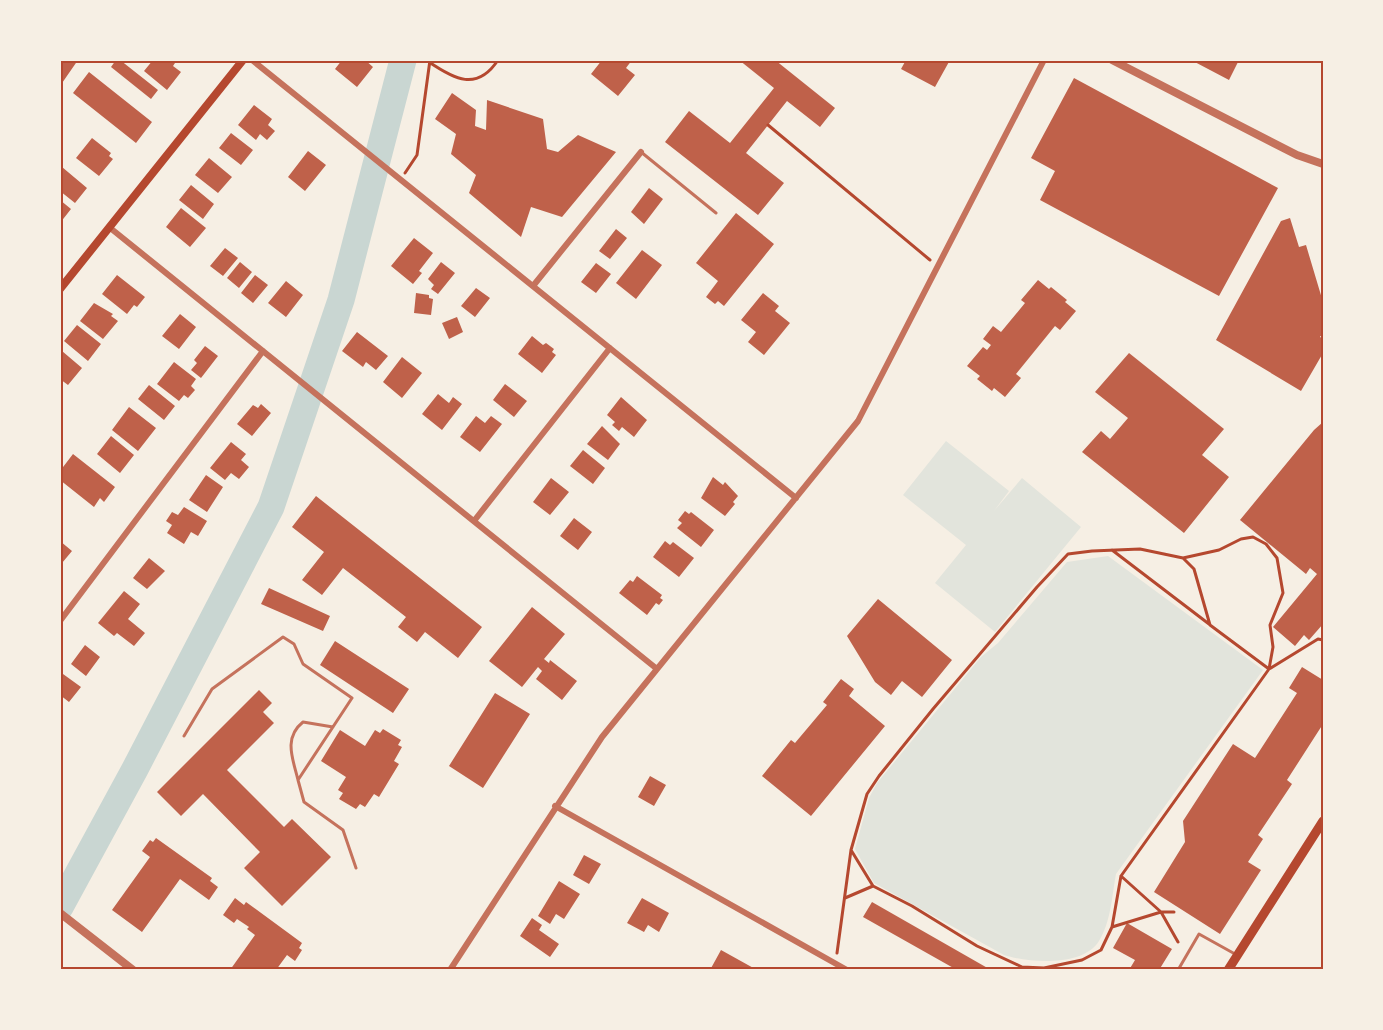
<svg xmlns="http://www.w3.org/2000/svg" width="1383" height="1030" font-family="Inter,sans-serif">
<rect width="100%" height="100%" fill="#f6efe4"/>
<path fill="#e2e4dc" d="M946,441L1009,491L994,511L1022,478L1081,527L995,632L935,583L966,545L903,495Z
M1108,556L1263,670L1116,874C1112,895 1111,922 1099,941C1083,967 1029,963 1004,955L874,883L855,849L869,798L877,783L981,657L998,643L1067,562Z"/>
<g fill="none" stroke-linecap="round" stroke-linejoin="round">
<path stroke="#c9d6d2" stroke-width="27" d="M60,907L135,769L271,507L341,300L403,60"/>
</g>
<path fill="#bf614a" d="M60,60H78L60,86Z
M116,60H120L158,90L151,99L111,67Z
M153,60H172L175,63L173,66L181,72L167,90L144,71Z
M342,60H365L373,67L357,87L335,69Z
M602,60H632L626,68L635,75L618,96L591,74Z
M739,60H775L835,108L820,127L787,101L746,153L784,183L758,215L665,142L689,111L730,143L774,88Z
M906,60H950L935,87L901,69Z
M1191,60H1239L1229,80Z
M89,72L152,122L136,143L73,93Z
M1074,78L1278,188L1219,296L1040,200L1055,171L1031,158Z
M452,93L476,110L475,126L486,130L487,100L543,119L547,149L558,152L578,135L616,152L562,217L531,207L521,237L469,193L476,175L451,154L456,134L435,119Z
M254,105L272,119L268,125L275,131L267,140L260,134L256,140L238,125Z
M231,133L253,150L241,165L219,148Z
M92,138L111,153L109,156L113,159L99,176L76,158Z
M308,151L326,165L305,191L288,177Z
M209,158L232,177L218,193L195,175Z
M62,167L87,188L75,203L60,191V169Z
M191,185L214,204L203,219L179,200Z
M649,188L663,199L644,224L631,212Z
M60,200L71,209L60,223Z
M181,208L206,228L190,247L166,227Z
M736,213L774,244L724,306L718,301L715,304L706,297L718,281L696,263Z
M1290,218L1299,247L1306,245L1323,302V336H1320L1323,342V353L1301,391L1216,340L1281,221Z
M616,229L627,238L610,259L599,251Z
M414,238L433,253L419,271L422,273L413,284L391,266Z
M225,248L238,258L223,276L210,266Z
M642,250L662,265L636,299L616,283Z
M240,262L252,272L239,288L227,278Z
M441,262L455,273L438,294L431,289L434,285L428,279Z
M596,263L611,274L596,293L581,282Z
M117,275L145,297L137,307L134,305L127,314L102,294Z
M255,275L268,285L253,303L241,293Z
M1038,280L1049,289L1051,287L1067,300L1065,302L1076,311L1060,330L1055,326L1016,374L1021,378L1005,397L994,388L992,391L977,379L980,376L967,366L983,347L987,350L991,345L983,339L993,326L1001,332L1025,303L1021,300Z
M286,281L303,295L286,317L268,303Z
M476,288L490,298L475,317L461,306Z
M416,293L429,295V298L433,299L431,315L414,313Z
M763,293L779,306L775,311L790,323L764,355L748,342L756,332L741,320Z
M94,303L113,314L111,316L118,321L103,339L80,321Z
M180,314L196,327L179,349L162,336Z
M457,317L463,332L449,339L442,323Z
M77,325L101,344L88,361L64,341Z
M357,332L388,356L376,370L366,362L363,367L342,351Z
M532,336L543,345L546,343L554,349L552,352L556,355L542,373L518,354Z
M205,346L218,356L201,378L191,370L197,363L194,360Z
M62,351L82,368L68,385L60,379Z
M1129,353L1224,429L1202,455L1229,477L1184,533L1082,452L1101,431L1110,439L1128,418L1095,392Z
M402,357L422,373L402,398L383,382Z
M174,362L196,379L191,386L195,390L188,398L184,395L179,401L157,384Z
M505,384L527,401L514,417L493,400Z
M149,385L175,406L164,420L138,399Z
M438,394L449,403L453,397L462,404L442,430L422,414Z
M621,397L647,420L634,437L622,427L619,431L612,425L615,422L607,415Z
M261,404L271,413L252,436L237,424L253,405L258,408Z
M129,407L156,428L138,451L112,430Z
M476,416L485,423L491,416L502,424L480,452L460,437Z
M1323,422V624L1309,640L1304,635L1295,646L1273,627L1317,574L1310,568L1306,574L1240,520L1314,430Z
M602,426L620,444L608,460L587,444Z
M111,436L134,455L120,473L97,454Z
M231,442L246,454L241,460L249,467L239,479L231,473L225,480L210,468Z
M583,450L605,468L593,484L570,466Z
M73,454L115,487L104,502L100,498L94,507L60,480V471Z
M206,475L223,487L207,512L189,500Z
M713,477L723,485L725,482L738,496L733,502L735,504L725,516L701,498Z
M551,478L569,492L550,515L533,502Z
M316,496L482,627L458,658L425,632L417,642L398,627L406,617L343,568L322,595L302,580L324,552L292,527Z
M184,507L207,521L198,536L191,532L184,544L167,533L172,525L166,521L172,512L178,515Z
M685,511L689,514L691,512L714,530L701,547L677,528L682,523L678,520Z
M574,518L592,532L578,550L560,536Z
M60,541L72,551L62,563L60,561Z
M665,541L670,545L673,542L694,558L679,577L653,557Z
M149,558L165,571L147,589L133,578Z
M637,576L662,595L660,598L663,600L659,605L656,603L647,615L619,593L630,580L633,582Z
M269,588L330,616L323,631L261,604Z
M124,591L140,604L128,619L145,633L134,646L117,633L114,636L98,623Z
M878,599L952,660L922,697L902,681L891,695L875,682L847,636Z
M532,607L565,634L544,659L549,663L550,660L577,681L562,700L536,679L542,671L538,667L522,687L489,661Z
M335,641L409,689L393,713L320,665Z
M85,645L100,657L86,676L71,664Z
M1302,667L1323,680V724L1287,780L1292,784L1258,835L1263,839L1248,862L1261,870L1220,934L1154,892L1185,842L1183,821L1233,744L1255,758L1297,693L1289,688Z
M63,674L81,687L69,702L60,695V678Z
M841,679L854,689L849,696L885,726L811,816L762,776L791,740L795,743L827,705L823,702Z
M259,690L272,703L263,712L274,723L227,770L284,827L292,819L331,857L282,906L244,868L260,852L203,794L181,816L157,792Z
M495,693L530,714L483,788L449,766Z
M383,729L401,740L398,745L402,747L394,761L399,764L379,797L374,794L365,807L360,804L356,809L339,799L343,793L338,790L346,777L321,761L340,730L365,746L375,730L380,733Z
M650,776L666,785L654,806L638,797Z
M156,838L212,878L210,881L218,887L209,900L180,879L142,932L112,910L150,857L142,851L150,840L153,842Z
M584,855L601,864L589,884L573,875Z
M559,881L580,894L564,919L556,914L550,924L538,916Z
M235,898L244,905L246,902L302,943L299,948L302,950L295,961L287,955L276,970H230L255,935L247,929L249,927L237,919L234,923L223,915Z
M642,898L669,913L659,932L648,925L644,932L627,923Z
M872,902L991,970H957L863,917Z
M532,918L542,925L539,930L559,944L550,957L520,936Z
M1127,923L1172,949L1159,970H1129L1135,960L1113,948Z
M721,950L757,970H710Z"/>
<g fill="none" stroke-linecap="round" stroke-linejoin="round">
<path stroke="#b5482f" stroke-width="3" d="M429,62C454,79 477,92 498,60
M768,125L930,260
M405,173L417,155L430,60
M1112,550L1209,624
M851,850L873,886
M1121,876L1161,912L1178,942
M845,898L873,886L912,906L977,946L1022,967L1044,968L1082,960L1101,950L1112,927L1121,876L1254,690L1269,669L1318,639L1323,640
M1112,927L1161,912H1174
M837,953L851,850L867,794L879,776L933,709L1037,587L1068,554L1092,551L1140,549L1183,558L1219,550L1241,539L1253,537L1266,544L1277,558L1283,593L1270,625L1273,647L1269,669L1210,625L1194,569L1183,558"/>
<path stroke="#c5725c" stroke-width="3" d="M641,152L716,213
M1323,189V194
M184,736L212,689L283,637L294,644L303,664L352,698L298,780L304,802L343,830L356,868
M298,780C293,759 283,738 303,722L333,727
M1178,970L1199,934L1235,954"/>
<path stroke="#c5725c" stroke-width="6" d="M252,60L796,498
M109,227L657,669
M533,286L641,152
M474,521L610,348
M60,621L263,351
M555,806L847,970
M450,970L602,737L858,421L1044,60"/>
<path stroke="#c5725c" stroke-width="8" d="M1112,60L1297,155L1323,164
M60,913L133,970"/>
<path stroke="#b5482f" stroke-width="8" d="M60,289L243,60"/>
<path stroke="#b5482f" stroke-width="9" d="M1228,970L1323,821"/>
</g>
<rect width="1383" height="1030" fill="none" stroke="#f6efe4" stroke-width="123"/>
<rect x="62" y="62" width="1260" height="906" fill="none" stroke="#b5482f" stroke-width="2"/>
</svg>
